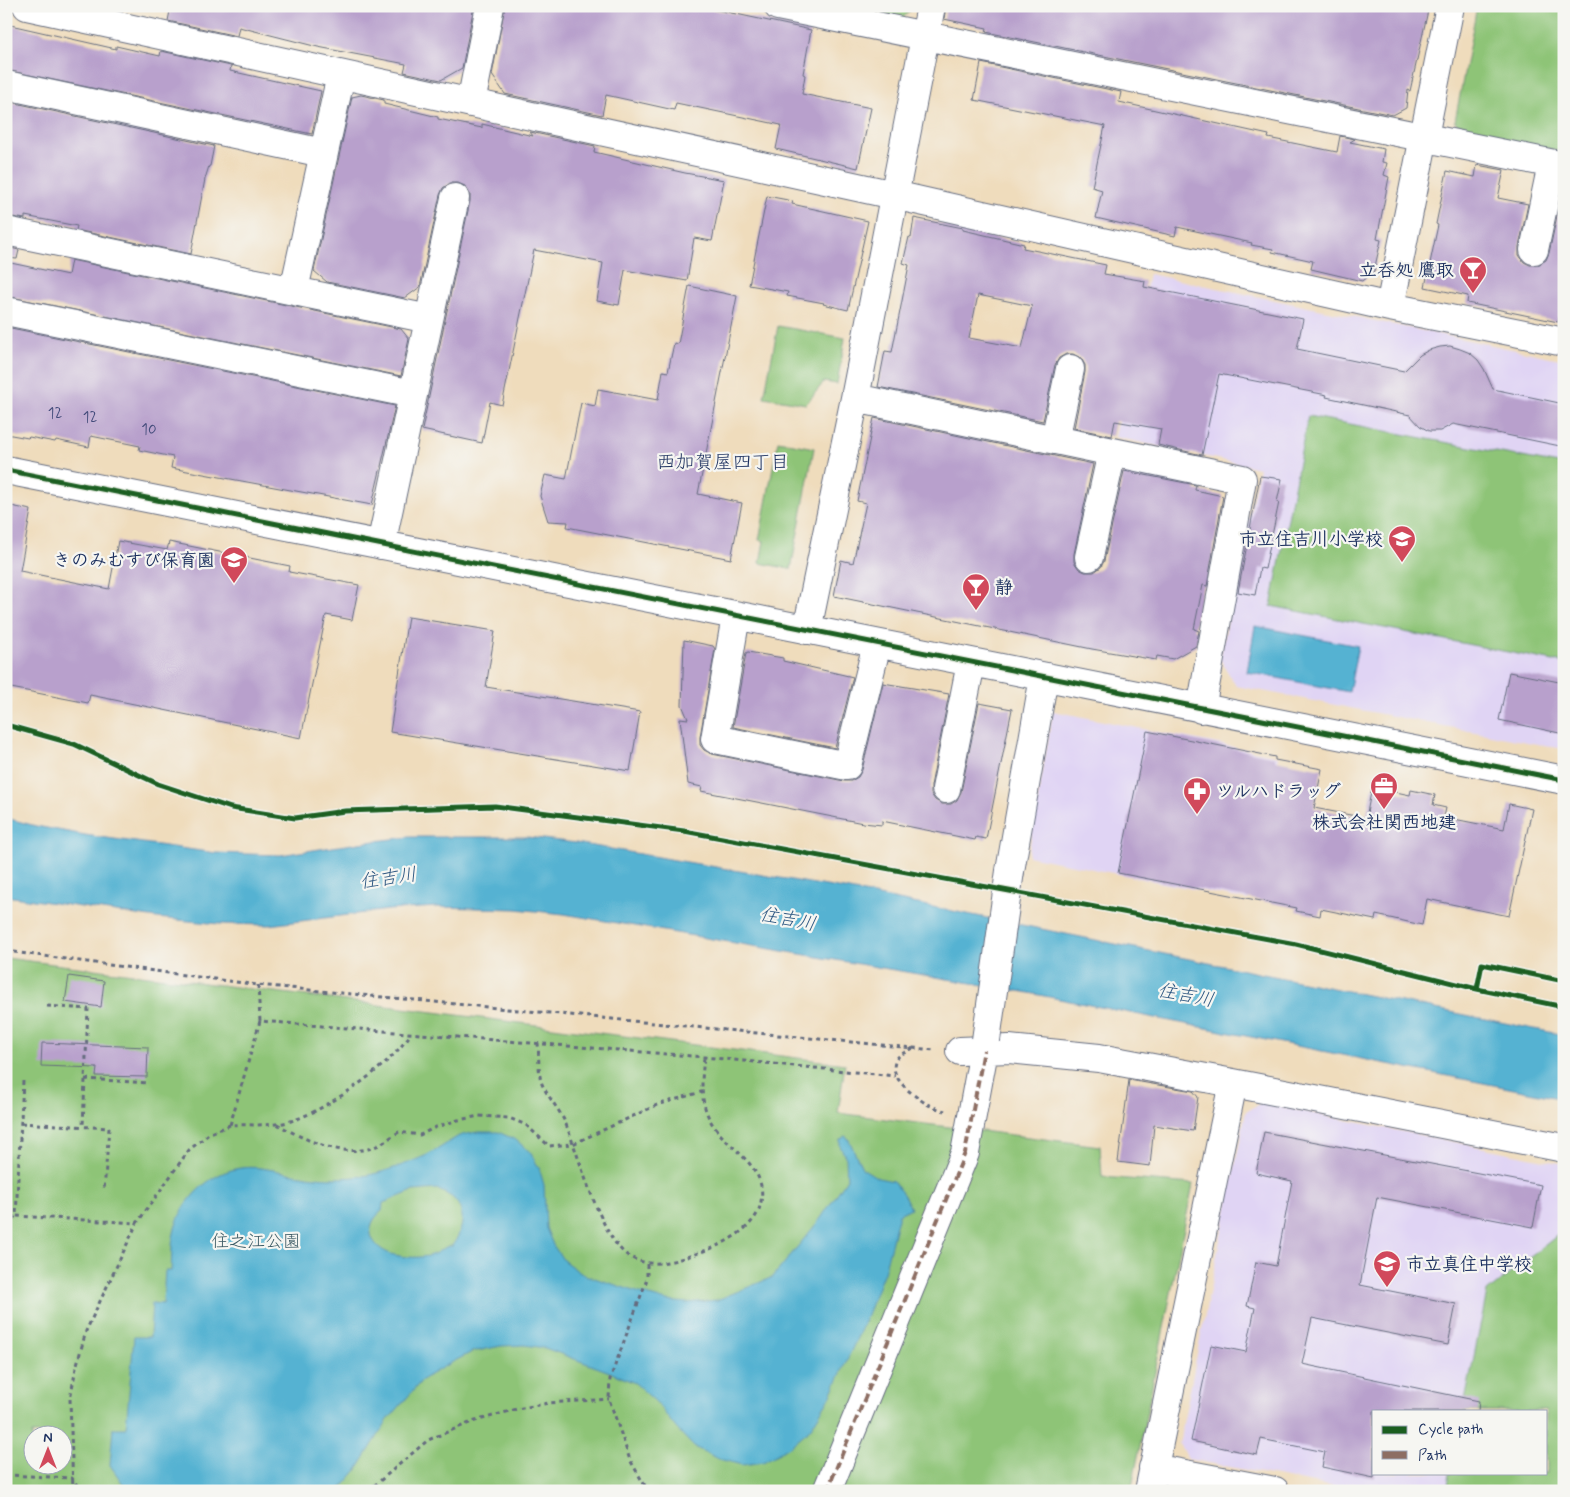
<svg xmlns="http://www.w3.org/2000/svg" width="1570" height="1497" font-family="Mynerve,'Klee One',sans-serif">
<rect width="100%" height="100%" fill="#f6f6f2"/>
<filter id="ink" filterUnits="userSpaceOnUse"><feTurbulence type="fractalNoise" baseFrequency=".02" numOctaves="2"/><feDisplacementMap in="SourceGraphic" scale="10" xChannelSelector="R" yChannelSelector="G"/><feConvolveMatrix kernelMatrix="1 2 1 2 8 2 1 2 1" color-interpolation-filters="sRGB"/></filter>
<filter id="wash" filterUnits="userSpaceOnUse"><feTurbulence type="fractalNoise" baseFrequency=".0096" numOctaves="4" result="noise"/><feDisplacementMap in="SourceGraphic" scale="20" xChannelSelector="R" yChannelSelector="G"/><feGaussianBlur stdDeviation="1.12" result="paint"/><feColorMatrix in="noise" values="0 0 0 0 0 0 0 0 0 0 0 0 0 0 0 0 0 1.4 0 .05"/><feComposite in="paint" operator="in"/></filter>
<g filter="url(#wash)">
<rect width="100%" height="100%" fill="#efdcbc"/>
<path fill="#e0d4f4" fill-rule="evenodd" d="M1149,274L1564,360V749L1236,686L1220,659L1259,468L1115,437Z
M1053,711L1278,756L1248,900L1028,856Z
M1261,1103L1564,1164V1491H1356L1188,1459L1179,1444L1246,1111ZM1374,1411H1546V1473H1374Z"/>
<path fill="#8ec477" stroke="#547a6a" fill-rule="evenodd" d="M853,6H915L903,18Z
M1477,6H1564V152L1462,131L1455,121Z
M778,326L845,338L837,384L824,382L806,404L764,397Z
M1308,416L1564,465V663L1271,606Z
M778,441L814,448L791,569L760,563L764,541L759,540Z
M6,958L845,1064L838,1113L1100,1146L1102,1177L1193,1184L1131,1491H6ZM32,1434H62V1464H32Z
M1564,1230V1491H1447L1450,1473H1546V1411H1463L1487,1292Z"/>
<path fill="#54b2d2" stroke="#387098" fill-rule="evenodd" d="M1255,626L1358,646L1349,692L1247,672Z
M6,818L36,826L85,835L216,853L280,855L359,843L409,837H527L576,843L844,889L1564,1035V1099L1024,992L564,914L516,909L437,907L388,910L269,925L220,924L157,918L6,896Z
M478,1132H498L516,1140L530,1152L539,1168L544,1185L546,1228L553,1245L564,1261L582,1274L637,1292L666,1301L687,1303L717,1300L773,1277L821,1218L847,1179L846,1158L840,1146V1140L845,1136L848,1138L862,1168L878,1178L893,1181L903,1194L911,1208L899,1214L884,1272L862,1327L830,1397L810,1429L788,1448L763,1462L742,1465L719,1459L694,1447L676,1428L656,1402L635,1383L607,1371L545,1348L524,1345L501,1346L472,1352L445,1366L423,1379L387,1421L357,1470L339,1491H128L110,1465L113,1428H126L134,1337H150L152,1303L163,1304L165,1271H171C172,1259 171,1245 174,1233C180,1202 209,1172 241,1168C260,1165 282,1173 301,1175C322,1179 348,1179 369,1175C388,1171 409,1163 427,1155C438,1150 448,1142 459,1136C465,1134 472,1133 478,1132ZM437,1189C442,1192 450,1195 454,1199C468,1214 462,1232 452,1246C444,1246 441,1251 434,1254C425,1258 409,1258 400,1256C374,1253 359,1229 382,1211L383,1203L413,1191Z"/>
<g id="blocks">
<path fill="#b8a0cc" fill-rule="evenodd" d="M171,6H474L462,68L441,80L404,72L406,64L318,47L239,27L237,36L168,21Z
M505,6H687L722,11L811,30L803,74L805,75L802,94L871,108L858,168L776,149L781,125L676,103L674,110L606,95L602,115L505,94L492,75Z
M946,6H1429L1410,91L1408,90L1406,108L1393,115L986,32L987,28L944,19Z
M6,24L116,49V46L160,56L161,51L231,66L230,71L321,91L312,134L6,70Z
M981,63L1121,92L1119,102L1269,135L1268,138L1337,152L1340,136L1355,139L1350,142L1384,149L1382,162L1387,163L1384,175L1389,177L1377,239L1381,240L1374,271L1362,281L1311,269L1313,261L1272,252L1273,249L1251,245L1252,243L1177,227L1175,236L1096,218L1102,190L1092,187L1105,126L974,100Z
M361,95L384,100V104L438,117V119L482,128V124L533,136L530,132L595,146L594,152L685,173L724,180L712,241L694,238L687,281L625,270L619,305L597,301L603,263L534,250L502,405L490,402L482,443L422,430L470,201V194L465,186L458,183H450L443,188L440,195L420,287L405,298L327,282L314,271L352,97Z
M6,101L214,146L210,166H209L205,179L191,254L76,230L77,226L25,216V219L6,216Z
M1477,165L1504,170L1498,198L1528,204L1519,247V255L1524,262L1530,265H1538L1546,260L1549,253L1558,211L1564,212V295L1558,322L1467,303L1468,296L1425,287L1438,225L1436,224L1447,171L1475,177Z
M767,196L793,201L792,204L868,221L848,310L823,304L824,303L787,296L788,292L749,285Z
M914,218L963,228V230L1024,244L1023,248L1106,265L1104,274L1145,281L1144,287L1303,319L1297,349L1404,371L1420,355L1429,350L1440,347L1450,346L1460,349L1470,353L1478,360L1484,369L1493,389L1564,404V428L1560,446L1453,424L1440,431H1429L1420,426L1410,415L1326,397L1327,395L1219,374L1202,455L1158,445L1161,429L1115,421L1112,436L1074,428L1085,372V365L1081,358L1073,354H1066L1059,358L1055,365L1043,421L878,387L885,351L892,352L909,265L903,263L909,237L911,238ZM978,295L1032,306L1022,348L969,338Z
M6,247L19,250L17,259L6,258Z
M71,260L401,329L409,339L401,376L6,296V262L68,275Z
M689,286L737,296L698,494L742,503L731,559L567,527L568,522L548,521L540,496L545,475L566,479L581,403L595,406L598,389L658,400L663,371L668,372L674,343L678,344Z
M6,327L395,406L372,505L171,468L173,457L139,450L140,446L91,436L89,447L56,440L55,442L29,437L28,438L6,434Z
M874,418L1093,464L1074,554V562L1079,569L1085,572H1094L1101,567L1104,561L1124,471L1196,485L1195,490L1223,496L1207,586L1203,585L1194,629L1199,631L1196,646L1173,659L1157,656L1156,660L1092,649L834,596L841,560L853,563L866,503L857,501Z
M1260,476L1282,479L1277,502H1279L1265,569L1260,568L1255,595L1238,592Z
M6,505L31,510L20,571L109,589L118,541L167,550L169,542L290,566L289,572L359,585L352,620L326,615L301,738L90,695L88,703L6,687Z
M408,617L495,631L486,687L640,712L630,771L390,732Z
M684,640L713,646L715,649L700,737V745L704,750L712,754L844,781H851L858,777L862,770L883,683L949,694L931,786V794L935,800L942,804H951L957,800L961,792L979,703L1012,709L986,839L976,837L975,840L882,821V825L863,823L701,791L702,787L688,784L680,718L688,719L682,705Z
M748,652L783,658V661L853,677L835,748L733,727L746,653Z
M1509,672L1564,683V734L1499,720Z
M1147,731L1275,757V760L1322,769L1314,808L1366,818L1372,787L1410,795L1411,790L1435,795L1433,805L1446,808L1444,817L1504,829L1509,804L1532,809L1509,916L1427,899L1422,925L1376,915L1375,920L1321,909L1320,916L1296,911L1297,908L1118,873Z
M69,976L104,981L101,1007L65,1002Z
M42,1043L148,1047L147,1077L96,1076L97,1068L41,1066Z
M1129,1080L1193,1091L1198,1097L1193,1131L1154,1125L1150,1166L1118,1162Z
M1264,1132L1541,1185L1533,1227L1377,1197L1360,1285L1456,1304L1448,1345L1312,1318L1302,1364L1479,1401L1478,1411H1374V1478L1322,1467L1325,1452L1261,1439L1257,1455L1191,1441L1211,1345L1246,1352L1255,1308L1247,1306L1256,1262L1276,1266L1292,1181L1256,1173Z"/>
</g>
</g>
<g filter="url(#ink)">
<use href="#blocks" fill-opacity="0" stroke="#656c7f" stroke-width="1"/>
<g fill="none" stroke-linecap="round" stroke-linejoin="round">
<g stroke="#656c7f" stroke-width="30">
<path id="minor" d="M27,6L894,195L1390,307L1564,342
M778,6L1564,166
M6,85L323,153
M471,103L490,6
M6,231L429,319
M1534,250L1552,164
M294,290L341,75
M1390,307L1450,6
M6,311L413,394
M855,398L1242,479L1201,709
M1055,440L1070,369
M6,470L1564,780
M381,545L455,198
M1089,557L1112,452
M736,616L715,739L847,766L877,644
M807,630L855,398L931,6
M946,789L971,663
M1010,871L1044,677
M960,1051L1009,1049L1099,1058L1233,1083L1564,1148
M1153,1468L1275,1491
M827,1491L965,1153L986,1040
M1149,1491L1233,1083"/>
</g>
<path stroke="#656c7f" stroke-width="3" stroke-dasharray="4 4" stroke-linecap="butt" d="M6,725L74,744L158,784L231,808L295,818L345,811L495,806L684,831L981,886
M1034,895L1296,944L1477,989L1564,1007
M6,951L258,985L934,1050
M258,985L260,1021L704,1057L895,1076
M1477,989L1482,964L1564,981
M47,1006L88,1009L83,1126
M260,1021L230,1125C250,1124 272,1127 291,1121C321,1112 366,1081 388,1060C397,1052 404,1043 411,1034
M538,1043C539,1054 538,1074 542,1084C548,1097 558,1108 564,1120C579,1153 600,1240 630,1257C655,1271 683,1258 707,1250C726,1243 755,1227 760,1206C771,1165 727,1151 710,1120C699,1099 702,1079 704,1057
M913,1048C909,1051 902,1053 899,1056C882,1074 914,1096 927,1104C932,1107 939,1109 945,1111
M85,1079L148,1083
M23,1081L16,1216L137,1223
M21,1123L109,1128L104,1191
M277,1124C303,1139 338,1156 368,1149C380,1146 389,1138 399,1132L420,1135L436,1127L458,1120L479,1116L509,1118L526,1125L549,1146L573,1144L657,1105L701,1092
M6,1224L16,1216
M647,1264V1279L610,1379L609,1399L630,1460L648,1491
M6,1475L72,1478L81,1491
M73,1491L70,1399L76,1368L86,1331L137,1223L189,1150L210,1133L230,1125
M368,1491L428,1440L472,1422L517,1409L549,1403L609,1399"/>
<use href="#minor" stroke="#fff" stroke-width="28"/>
<g stroke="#656c7f" stroke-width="30" stroke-linecap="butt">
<path id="minor-bridge" d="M986,1040L1010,871"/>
</g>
<use href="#minor-bridge" stroke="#fff" stroke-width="28"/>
<path stroke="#8d6e63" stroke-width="4" stroke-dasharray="8 4" stroke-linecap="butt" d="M827,1491L965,1153L984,1050"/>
<g stroke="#f6f6f2" stroke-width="8">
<path id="cycleway" d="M6,470L1564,780
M6,725L74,744L158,784L231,808L295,818L345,811L495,806L684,831L1296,944L1477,989L1564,1007
M1477,989L1482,964L1564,981"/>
</g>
<use href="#cycleway" stroke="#1b5e20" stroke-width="5"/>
</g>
</g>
<defs>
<g id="bar-pin" transform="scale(1.4375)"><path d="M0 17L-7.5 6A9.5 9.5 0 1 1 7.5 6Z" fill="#d1495b" stroke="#f6f6f2"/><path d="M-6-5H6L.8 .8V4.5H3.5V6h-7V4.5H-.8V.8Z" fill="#fff"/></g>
<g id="school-pin" transform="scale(1.4375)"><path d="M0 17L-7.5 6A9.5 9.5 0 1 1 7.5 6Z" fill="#d1495b" stroke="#f6f6f2"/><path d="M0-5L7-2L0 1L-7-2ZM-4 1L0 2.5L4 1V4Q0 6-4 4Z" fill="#fff"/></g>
<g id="office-pin" transform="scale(1.4375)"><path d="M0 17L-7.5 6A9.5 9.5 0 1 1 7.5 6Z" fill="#d1495b" stroke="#f6f6f2"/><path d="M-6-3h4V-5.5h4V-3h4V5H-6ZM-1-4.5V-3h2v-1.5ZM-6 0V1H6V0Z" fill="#fff"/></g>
<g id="pharmacy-pin" transform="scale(1.4375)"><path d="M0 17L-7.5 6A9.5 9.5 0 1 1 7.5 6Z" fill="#d1495b" stroke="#f6f6f2"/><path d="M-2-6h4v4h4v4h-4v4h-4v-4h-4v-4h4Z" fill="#fff"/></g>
</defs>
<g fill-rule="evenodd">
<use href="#bar-pin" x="1473" y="270"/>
<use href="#school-pin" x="1402" y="539"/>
<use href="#school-pin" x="234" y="560"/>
<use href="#bar-pin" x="976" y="587"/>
<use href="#office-pin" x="1384" y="786"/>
<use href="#pharmacy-pin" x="1197" y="791"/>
<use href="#school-pin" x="1387" y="1264"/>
</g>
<g text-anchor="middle" stroke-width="4.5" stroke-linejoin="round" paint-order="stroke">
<g font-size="15" fill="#424b7a">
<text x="55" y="418">12</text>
<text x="90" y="422">12</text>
<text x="149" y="434">10</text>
</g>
<g font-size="18" font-weight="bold" fill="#1b2f5e" stroke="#f6f6f2" text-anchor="end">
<text x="1454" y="276">立呑処 鷹取</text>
<text x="1383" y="545">市立住吉川小学校</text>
<text x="215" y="566">きのみむすび保育園</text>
<text x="995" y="593" text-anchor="start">静</text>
<text x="1216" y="797" text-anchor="start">ツルハドラッグ</text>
<text x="1384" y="828" text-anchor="middle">株式会社関西地建</text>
<text x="1406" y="1270" text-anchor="start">市立真住中学校</text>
</g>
<g font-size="18" fill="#3e5c66" stroke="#f6f6f2">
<text x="256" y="1247">住之江公園</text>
</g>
<g font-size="19" fill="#1b2f5e" stroke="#f6f6f2">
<text x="723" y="468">西加賀屋四丁目</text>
</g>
<g font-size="19" font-style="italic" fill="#2c5681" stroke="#f6f6f2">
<text transform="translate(388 877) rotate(-8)" y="7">住吉川</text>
<text transform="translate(788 918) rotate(11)" y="7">住吉川</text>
<text transform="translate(1186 994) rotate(11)" y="7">住吉川</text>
</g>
</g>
<rect width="1570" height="1497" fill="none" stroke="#f6f6f2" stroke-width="25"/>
<rect x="1372" y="1410" width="175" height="65" fill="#f6f6f2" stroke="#9ea6b7"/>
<rect x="1382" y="1426" width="25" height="8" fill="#1b5e20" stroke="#9ea6b7"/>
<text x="1418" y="1434" font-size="15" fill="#1b2f5e">Cycle path</text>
<rect x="1382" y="1451" width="25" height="8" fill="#8d6e63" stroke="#9ea6b7"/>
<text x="1418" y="1460" font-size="15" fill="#1b2f5e">Path</text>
<g transform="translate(48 1450)"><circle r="24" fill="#f6f6f2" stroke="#9ea6b7"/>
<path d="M0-4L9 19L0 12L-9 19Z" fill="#d1495b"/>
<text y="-8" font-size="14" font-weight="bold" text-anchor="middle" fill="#1b2f5e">N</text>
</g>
</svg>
